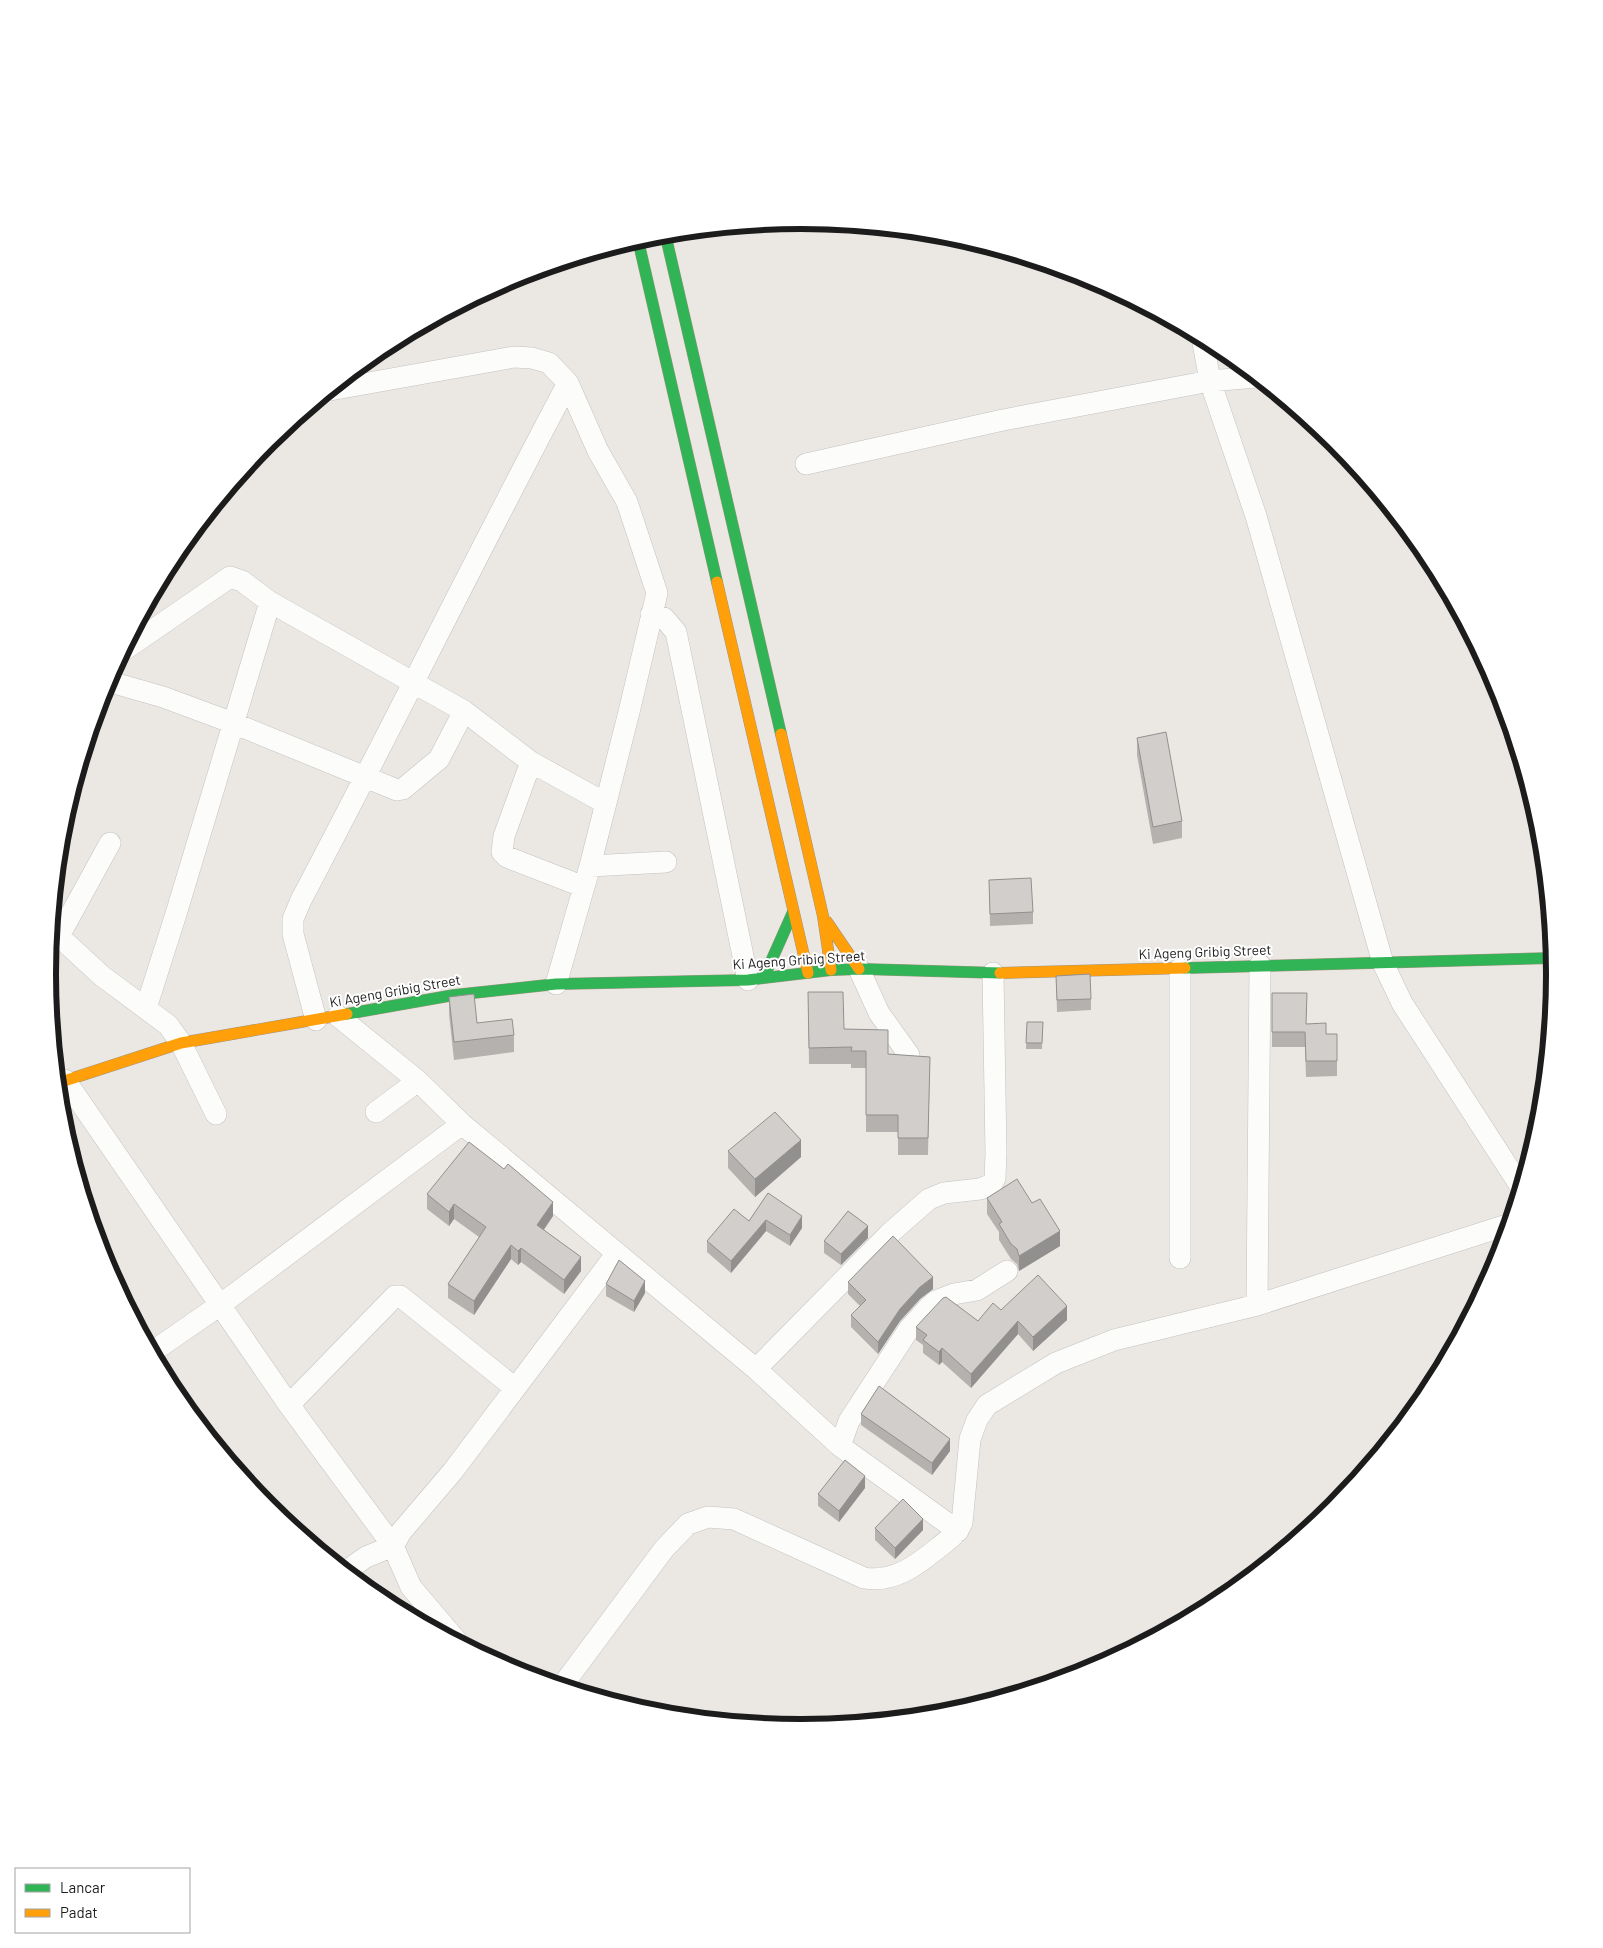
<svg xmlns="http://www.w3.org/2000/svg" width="1603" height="1948" font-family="Barlow,sans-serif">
<rect width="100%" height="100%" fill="#ebe8e4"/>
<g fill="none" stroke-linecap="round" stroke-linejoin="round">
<g stroke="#c3c2c0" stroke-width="22">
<path id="street" d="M1202,337L1210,381L1256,516L1383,963L1402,1003L1521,1187
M330,390L514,357L532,358L549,363L568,383L598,451L627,502L657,593L630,708L590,866L556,984
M806,464L1003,420L1210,381L1256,377
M651,614L664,618L676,632L748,980
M124,650L230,577L242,581L270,602L464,711L531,762L605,803
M107,681L163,697L233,723L397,790L403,789L439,759L464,711
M531,762L504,836L502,852L507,857L584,887
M590,866L666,862
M52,930L102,976L168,1025L181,1043L216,1114
M59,936L110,843
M859,969L879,1013L909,1055
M1180,969V1258
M146,1008L176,914L270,602
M338,1016L418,1081L462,1124L756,1369L840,1446L958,1531
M316,1020L293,934V919L301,900C392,728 477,554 568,383
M65,1080L289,1405L393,1546L411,1587L456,1640
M376,1112L418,1081
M1257,1305L1260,965
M152,1352L220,1305L462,1124
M756,1369L889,1234L929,1199L944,1193L980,1189L992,1184L995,1178L996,1153L993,973
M289,1405L395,1296H400L515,1388
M840,1446L849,1421L909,1329L928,1308L936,1301L954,1294L977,1290L1007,1271
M346,1571L366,1557L393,1546L401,1532L453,1471L617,1253
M562,1686L664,1549L688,1524L708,1517L734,1519L864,1578C894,1583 917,1565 938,1548C948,1540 957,1534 962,1523L970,1439L977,1420L987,1405L1056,1363L1114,1340L1257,1305L1510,1224"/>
</g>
<g stroke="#a19481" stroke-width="12">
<path id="fast" d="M665,233L781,734
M638,240L717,582
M1185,968L1554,958
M764,977L793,912
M347,1014L454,995L556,984L748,980L831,970L862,969L1000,973"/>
</g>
<g stroke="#a19481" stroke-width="12">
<path id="slow" d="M717,582L808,973
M781,734L823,916L831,970
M827,922L859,969
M1000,973L1185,968
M58,1083L181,1043L347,1014"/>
</g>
<use href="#street" stroke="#fcfcfb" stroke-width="21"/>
<use href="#fast" stroke="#30b455" stroke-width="11"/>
<use href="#slow" stroke="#ff9f0a" stroke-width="11"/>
</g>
<path fill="#b4b1af" d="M1137,738L1182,821V838L1153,844L1137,755Z
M989,880L1033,912V924L990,926Z
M1056,976L1091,999V1010L1057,1012Z
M808,992L844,1029L888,1054L930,1057L928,1155H898V1132H866V1068H851V1064H809Z
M1272,993L1307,1008L1306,1024L1326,1034H1337V1076L1306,1077L1305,1047H1272Z
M449,997L477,1023L514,1035V1052L454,1060L449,1014Z
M1027,1022H1043L1042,1049H1026Z
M728,1151L801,1157L755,1197L728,1168Z
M768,1193L802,1228L790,1246L766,1231L731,1273L707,1252V1241L749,1221Z
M427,1194L553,1216L544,1230L581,1271L564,1294L521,1262L518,1265L511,1259L474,1315L448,1298V1284L479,1237L454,1219L449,1226L427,1209Z
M987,1198L1060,1246L1019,1271L1017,1264L1011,1259L999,1240V1232L987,1214Z
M868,1238L841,1265L824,1253V1241Z
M848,1282L933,1289L920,1299L900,1321L878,1354L851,1327V1315L860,1306L848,1294Z
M606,1284L645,1293L634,1312L606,1296Z
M1001,1310L1067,1320L1033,1351L1018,1334L971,1388L942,1362L939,1365L923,1353V1345L916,1340V1327L978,1321Z
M861,1414L950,1451L932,1475L861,1425Z
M865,1488L839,1522L818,1506V1494Z
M875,1528L923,1530L895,1559L875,1540Z"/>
<path fill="#92908e" d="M801,1140V1157L755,1197V1179Z
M553,1202V1216L537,1239V1225Z
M454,1204V1219L449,1226V1212Z
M802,1216V1228L790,1246V1235Z
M766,1220V1231L731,1273V1261Z
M868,1226V1238L841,1265V1254Z
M1060,1231V1246L1019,1271V1256Z
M511,1245V1259L474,1315V1301Z
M521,1248V1262L518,1265V1251Z
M581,1257V1271L564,1294V1280Z
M933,1277V1289L920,1299L900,1321L878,1354V1342L900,1309L920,1287Z
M645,1281V1293L634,1312V1301Z
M1067,1306V1320L1033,1351V1337Z
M1018,1321V1334L971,1388V1374Z
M942,1348V1362L939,1365V1352Z
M950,1439V1451L932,1475V1463Z
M865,1476V1488L839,1522V1511Z
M923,1519V1530L895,1559V1548Z"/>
<path fill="#d1cecb" stroke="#92908e" d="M1166,732L1182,821L1153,827L1137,738Z
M1031,878L1033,912L990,914L989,880Z
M1090,974L1091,999L1057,1000L1056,976Z
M808,992H843L844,1029L888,1030V1054L930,1057L928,1138H898V1115H866V1051H851L852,1047L809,1048Z
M1272,993H1307L1306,1024L1326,1023V1034H1337V1061H1306L1305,1032H1272Z
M474,994L477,1023L512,1019L514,1035L454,1042L449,997Z
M1027,1022H1043L1042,1043H1026Z
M775,1112L801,1140L755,1179L728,1151Z
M469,1142L504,1169L508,1164L553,1202L537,1225L581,1257L564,1280L521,1248L518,1251L511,1245L474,1301L448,1284L486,1227L454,1204L449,1212L427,1194Z
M1017,1179L1032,1203L1040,1199L1060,1231L1019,1256L1017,1249L1011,1244L999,1224L1002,1222L987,1198Z
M768,1193L802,1216L790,1235L766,1220L731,1261L707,1241L734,1209L749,1221Z
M848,1211L868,1226L841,1254L824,1241Z
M893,1236L933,1277L920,1287L900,1309L878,1342L851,1315L866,1300L848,1282Z
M619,1260L645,1281L634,1301L606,1284Z
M1038,1275L1067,1306L1033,1337L1018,1321L971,1374L942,1348L939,1352L923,1340L927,1335L916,1327L943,1298L946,1297L978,1321L993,1303L1001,1310Z
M879,1386L950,1439L932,1463L861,1414Z
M845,1460L865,1476L839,1511L818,1494Z
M903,1499L923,1519L895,1548L875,1528Z"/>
<g text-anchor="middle" stroke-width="4" stroke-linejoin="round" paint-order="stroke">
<g font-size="14" fill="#1c1c1c" stroke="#fff">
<text transform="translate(1205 952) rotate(-2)" y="5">Ki Ageng Gribig Street</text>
<text transform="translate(799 960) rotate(-4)" y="5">Ki Ageng Gribig Street</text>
<text transform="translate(395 991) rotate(-10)" y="5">Ki Ageng Gribig Street</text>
</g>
</g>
<path d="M0 0H1603V1948H0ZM56 974a745 745 0 1 1 1490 0a745 745 0 1 1-1490 0Z" fill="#fff" fill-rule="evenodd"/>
<path fill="none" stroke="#1c1c1c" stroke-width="6" d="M56 974a745 745 0 1 1 1490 0a745 745 0 1 1-1490 0Z"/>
<rect x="15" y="1868" width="175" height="65" fill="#ffffff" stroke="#a4a4a4"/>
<rect x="25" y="1884" width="25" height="8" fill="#30b455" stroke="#a4a4a4"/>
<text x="60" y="1893" font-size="15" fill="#1c1c1c">Lancar</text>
<rect x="25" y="1909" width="25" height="8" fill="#ff9f0a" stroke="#a4a4a4"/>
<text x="60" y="1918" font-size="15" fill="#1c1c1c">Padat</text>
</svg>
